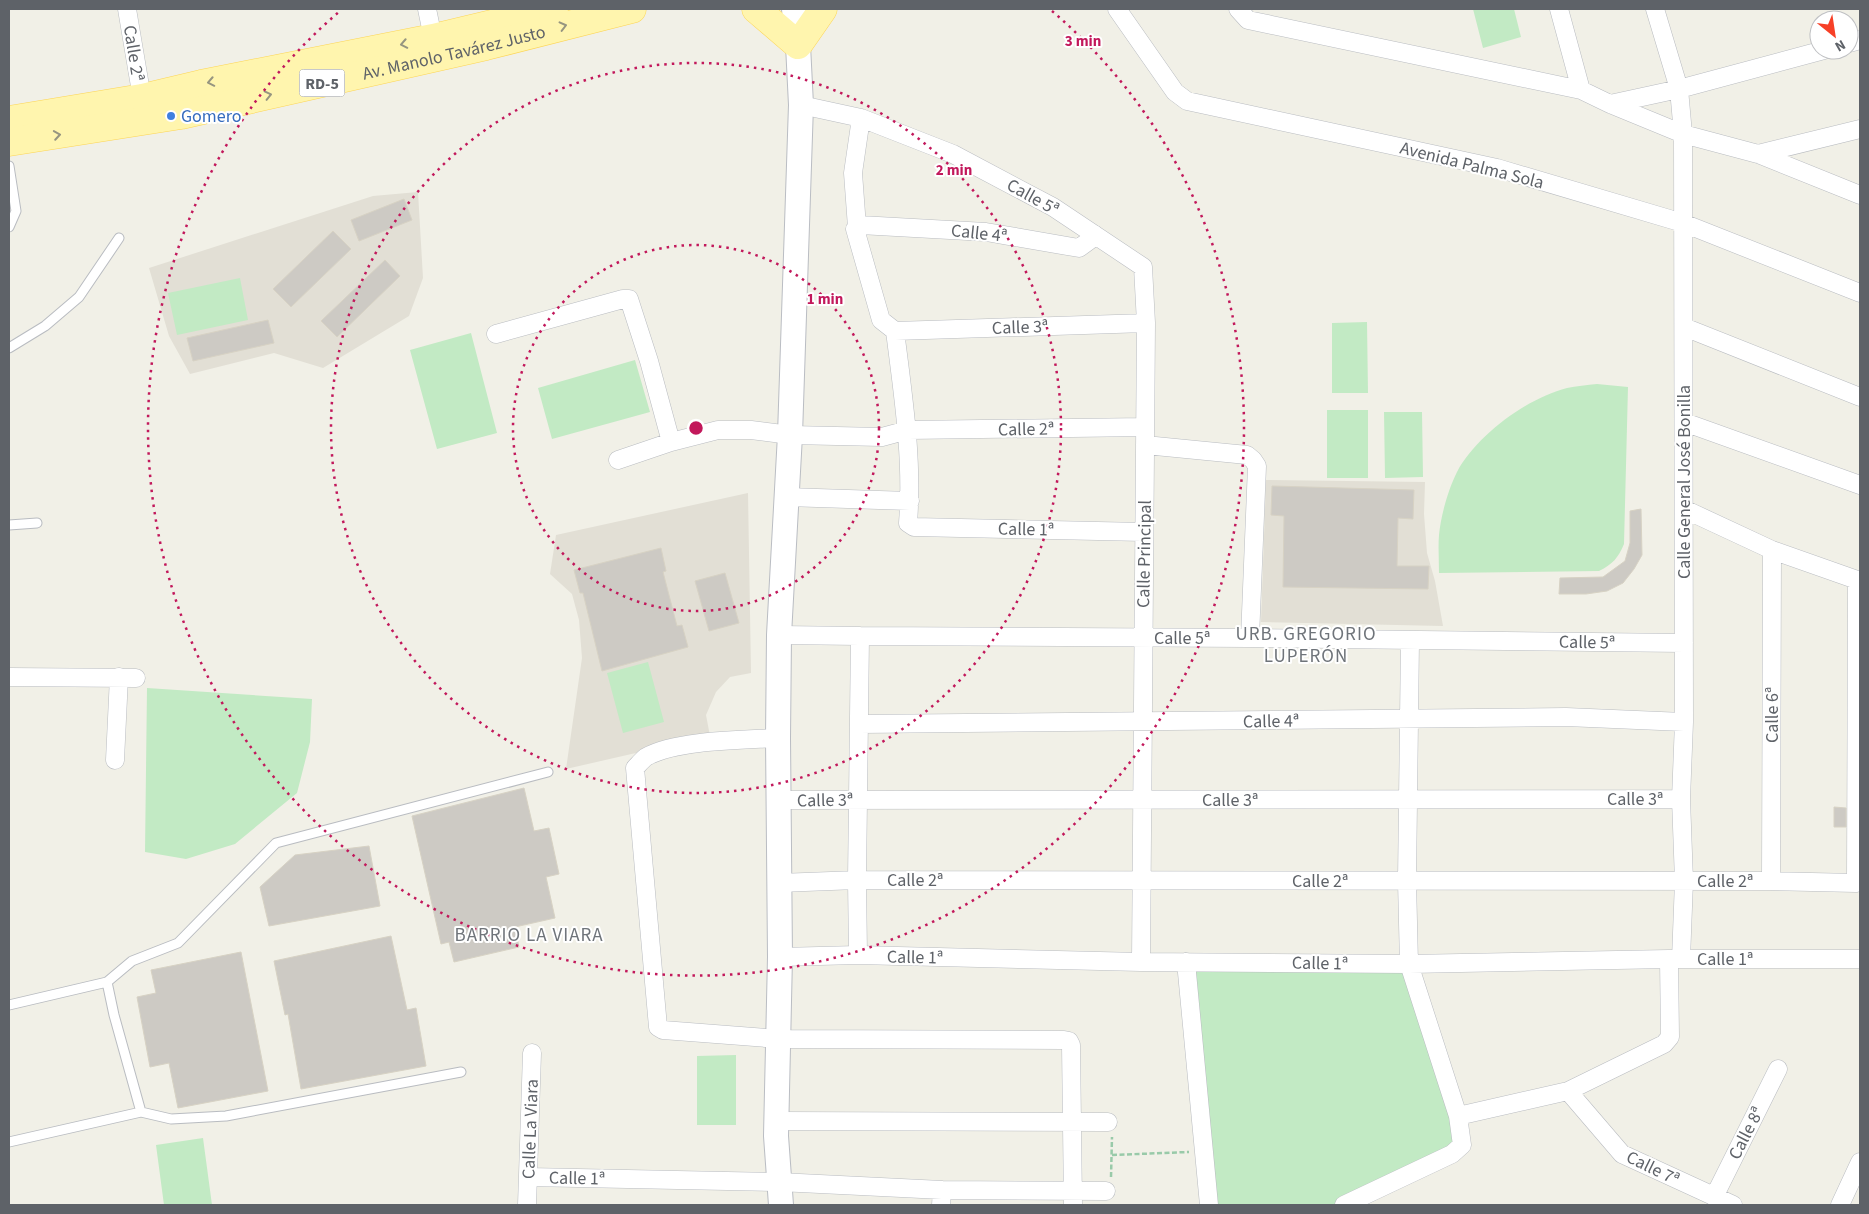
<svg xmlns="http://www.w3.org/2000/svg" width="1869" height="1214" font-family="'Source Sans 3',sans-serif">
<rect width="100%" height="100%" fill="#f1f0e7"/>
<path fill="#e2dfd5" d="M418,192L423,278L409,316L323,368L274,353L190,374L169,336L149,268L373,196Z
M1266,480L1425,482L1424,514L1427,553L1435,581L1443,626L1261,622Z
M748,493L751,673L730,677L716,692L706,715L710,736L566,769L582,658L579,620L572,594L550,574L556,535Z"/>
<path fill="#c2eac4" d="M1473,9H1514L1521,37L1483,48Z
M240,278L248,320L177,335L168,293Z
M1367,322L1368,393H1332V323Z
M471,333L497,433L437,449L410,350Z
M635,360L650,412L552,439L538,388Z
M1597,384L1628,387L1624,544C1618,558 1613,564 1599,571L1439,573C1439,560 1438,547 1439,535C1441,515 1448,490 1457,472C1476,436 1527,398 1567,388C1576,386 1587,385 1597,384Z
M1327,410H1368V478H1327Z
M1384,412H1422L1423,477L1385,478Z
M648,662L664,722L623,733L607,673Z
M147,688L312,699L310,742L297,793L235,844L186,859L145,852Z
M1186,962L1409,964L1462,1145L1344,1205H1209Z
M736,1055V1125H697V1056Z
M203,1138L212,1205H164L156,1145Z"/>
<path fill="#cdcac4" stroke="#d7d2c4" d="M404,199L412,220L359,241L351,220Z
M333,231L351,249L291,307L273,289Z
M385,260L400,276L337,337L321,321Z
M268,320L274,343L193,361L187,338Z
M1272,486L1414,490L1413,519L1398,518L1397,566H1429L1428,589L1283,587L1284,516L1271,515Z
M1641,509L1642,555L1634,569L1623,583L1607,591L1586,594H1559L1560,578L1603,577L1625,561L1630,543V511Z
M661,548L666,571L663,572L677,626L682,625L688,647L602,671L583,593H580L574,570Z
M725,573L739,623L709,631L695,581Z
M524,788L534,831L549,828L559,874L546,877L555,918L515,927L519,947L454,962L449,942L441,944L412,816Z
M1834,807L1846,808V827H1834Z
M369,846L380,906L269,926L260,887L295,855Z
M391,936L407,1010L416,1008L426,1066L301,1089L288,1014L285,1015L274,961Z
M241,952L268,1091L178,1108L169,1063L150,1067L137,997L156,993L151,970Z"/>
<g fill="none" stroke-linecap="round" stroke-linejoin="round">
<g stroke="#b9bcc1" stroke-width="11">
<path id="lane" d="M9,166L16,211L9,227
M9,348L45,326L79,297L119,238
M9,525L37,523
M9,1005L107,982
M141,1112L114,1015L107,982L132,961L178,943L276,843L548,772
M9,1142L141,1112L171,1119L226,1116L461,1072"/>
</g>
<g stroke="#b9bcc1" stroke-width="19">
<path id="street" d="M127,9L142,98
M427,9L433,38
M1117,9L1175,92L1187,101L1497,168L1683,223L1860,293
M1238,9L1248,20L1581,90L1610,104L1683,134L1758,154L1860,195
M1559,9L1581,90
M1655,9L1679,89L1683,134L1684,722L1681,799L1684,881L1681,959
M1849,43L1860,40
M1610,104L1679,89L1824,50
M801,105L861,118L953,154L1053,207L1143,267L1146,323L1141,962
M861,118L853,173L857,227L855,229L881,320L895,331C903,395 913,459 908,523L914,527L1144,532
M1758,154L1860,129
M857,227L860,225L986,232L1079,248L1090,240L1094,234
M1684,327L1860,397
M895,331L1146,323
M496,334L623,299H629L649,361L671,442
M1684,422L1860,485
M1145,445L1247,455L1253,460L1257,466L1250,638
M618,460L671,442L718,430H751L790,435L882,437L908,430L1145,427
M786,497L910,501
M1684,509L1772,550L1860,581
M779,635L860,636L857,880L858,955
M860,636L1250,638L1684,643
M9,677L136,678
M859,724L1566,717L1684,722
M778,738C743,740 676,740 646,757C642,760 638,765 635,768L658,1027L663,1030L779,1039L1064,1040L1069,1041L1071,1045L1073,1205
M115,760L119,677
M779,800L1681,799
M1771,881L1772,550
M779,883L857,880L1771,881L1856,883L1860,882
M1856,883L1857,580
M780,957L858,955L1141,962L1409,964L1669,959H1860
M1186,962L1209,1205
M1568,1091L1622,1154L1733,1205
M1458,1116L1568,1091L1664,1044L1670,1037L1669,959
M777,1121L1108,1122
M528,1177L779,1182L942,1190L1106,1191
M1714,1197L1778,1069
M527,1205L532,1053
M941,1205L942,1190
M1344,1205L1452,1154L1462,1145L1458,1116L1409,964L1407,881L1410,640
M1840,1205L1860,1162"/>
</g>
<g stroke="#babdc3" stroke-width="26">
<path id="secondary" d="M781,1205L776,1136L780,957L778,738L779,635L790,435L801,105L798,45L794,9"/>
</g>
<g stroke="#fdd555" stroke-width="29">
<g id="primary">
<path d="M756,9L798,45L823,9"/>
<path d="M9,120L142,98L201,84L433,38L554,9"/>
<path id="s1" d="M9,142L181,115L486,46L632,9"/>
</g>
</g>
<path stroke="#99caa9" stroke-width="2.5" stroke-dasharray="5 2.5" stroke-linecap="butt" d="M1112,1155L1189,1152
M1111,1177L1112,1137"/>
<use href="#lane" stroke="#fff" stroke-width="9"/>
<use href="#street" stroke="#fff" stroke-width="18"/>
<use href="#secondary" stroke="#fff" stroke-width="24"/>
<use href="#primary" stroke="#fff5ae" stroke-width="28"/>
</g>
<defs><path id="oneway-chevron" d="M-2-3.5L2.5 0L-2 3.5" fill="none" stroke-width="1.6" stroke-linecap="round" stroke-linejoin="round" transform="scale(1.25)"/></defs>
<g stroke="#969580">
<use href="#oneway-chevron" transform="translate(563 26) rotate(-14)"/>
<use href="#oneway-chevron" transform="translate(404 44) rotate(169)"/>
<use href="#oneway-chevron" transform="translate(211 82) rotate(169)"/>
<use href="#oneway-chevron" transform="translate(268 95) rotate(-13)"/>
<use href="#oneway-chevron" transform="translate(57 135) rotate(-9)"/>
</g>
<g fill="none" stroke="#c2185b" stroke-width="2.5" stroke-dasharray="2.5 5">
<circle cx="696" cy="428" r="183"/>
<circle cx="696" cy="428" r="365"/>
<path d="M1052 11A548 548 0 1 1 340 11"/>
</g>
<circle fill="#3f7fe0" stroke="#fff" stroke-width="2" cx="171" cy="116" r="5"/>
<g text-anchor="middle" stroke-width="4" stroke-linejoin="round" paint-order="stroke">
<rect fill="#fff" stroke="#8e9195" stroke-width="1" x="299.5" y="69.5" width="45" height="27" rx="4"/>
<g font-size="16" font-weight="bold" fill="#5e6268">
<text x="322" y="89">RD-5</text>
</g>
<g font-size="18" fill="#5e6268" stroke="#fff">
<text dy="6" stroke="none"><textPath href="#s1" startOffset="454">Av. Manolo Tavárez Justo</textPath></text>
<text transform="translate(134 53) rotate(81)" y="6">Calle 2ª</text>
<text transform="translate(1472 165) rotate(14)" y="6">Avenida Palma Sola</text>
<text transform="translate(1033 197) rotate(29)" y="6">Calle 5ª</text>
<text transform="translate(979 233) rotate(6)" y="6">Calle 4ª</text>
<text transform="translate(1020 327) rotate(-2)" y="6">Calle 3ª</text>
<text transform="translate(1026 429) rotate(-1)" y="6">Calle 2ª</text>
<text transform="translate(1684 482) rotate(-90)" y="6">Calle General José Bonilla</text>
<text transform="translate(1026 529) rotate(1)" y="6">Calle 1ª</text>
<text transform="translate(1144 554) rotate(-89)" y="6">Calle Principal</text>
<text x="1182" y="644">Calle 5ª</text>
<text transform="translate(1587 642) rotate(1)" y="6">Calle 5ª</text>
<text transform="translate(1772 715) rotate(-90)" y="6">Calle 6ª</text>
<text transform="translate(1271 721) rotate(-1)" y="6">Calle 4ª</text>
<text x="1635" y="805">Calle 3ª</text>
<text transform="translate(825 800) rotate(-1)" y="6">Calle 3ª</text>
<text x="1230" y="806">Calle 3ª</text>
<text x="915" y="886">Calle 2ª</text>
<text x="1320" y="887">Calle 2ª</text>
<text x="1725" y="887">Calle 2ª</text>
<text transform="translate(915 957) rotate(1)" y="6">Calle 1ª</text>
<text x="1725" y="965">Calle 1ª</text>
<text transform="translate(1320 963) rotate(1)" y="6">Calle 1ª</text>
<text transform="translate(530 1129) rotate(-88)" y="6">Calle La Viara</text>
<text transform="translate(1746 1133) rotate(-63)" y="6">Calle 8ª</text>
<text transform="translate(1653 1168) rotate(26)" y="6">Calle 7ª</text>
<text transform="translate(577 1178) rotate(1)" y="6">Calle 1ª</text>
</g>
<g font-size="18" fill="#366cbe" stroke="#fff" text-anchor="start">
<text x="181" y="122">Gomero</text>
</g>
<g font-size="19" letter-spacing="1" fill="#6f747a" stroke="#fff">
<text x="1306" y="640">URB. GREGORIO<tspan x="1306" dy="22">LUPERÓN</tspan></text>
<text x="529" y="941">BARRIO LA VIARA</text>
</g>
</g>
<circle cx="696" cy="428" r="8" fill="#c2185b" stroke="#fff" stroke-width="2.5"/>
<g font-size="15" text-anchor="middle" font-weight="bold" fill="#c2185b" stroke="#fff" stroke-width="4" stroke-linejoin="round" paint-order="stroke">
<text x="1083" y="46">3 min</text>
<text x="954" y="175">2 min</text>
<text x="825" y="304">1 min</text>
</g>
<rect width="1869" height="1214" fill="none" stroke="#5e6268" stroke-width="20"/>
<g transform="translate(1834 35) rotate(150)"><circle r="24" fill="#ffffff" stroke="#bfc0c3"/>
<path d="M0-4L9 19L0 12L-9 19Z" fill="#f74027"/>
<text y="-8" font-size="14" font-weight="bold" text-anchor="middle" fill="#5e6268">N</text>
</g>
</svg>
